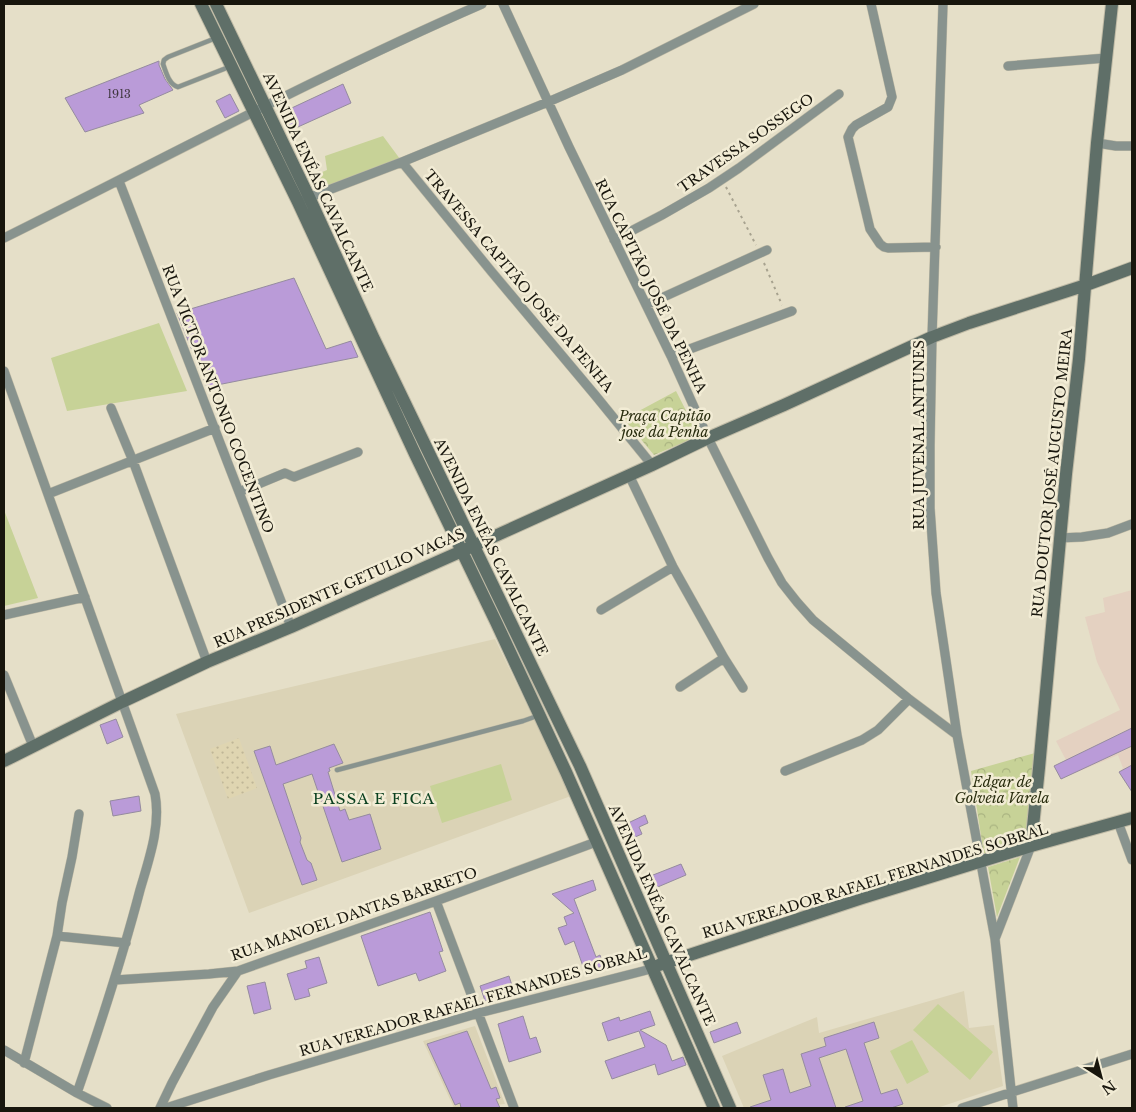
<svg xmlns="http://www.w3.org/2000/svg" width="1136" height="1112" font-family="'Libre Baskerville',serif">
<defs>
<pattern id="sand-dots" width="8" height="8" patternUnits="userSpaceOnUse" patternTransform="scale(1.25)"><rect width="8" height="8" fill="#dfd5b1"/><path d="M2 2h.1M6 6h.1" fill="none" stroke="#bfb697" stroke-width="1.8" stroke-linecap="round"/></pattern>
<pattern id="park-crowns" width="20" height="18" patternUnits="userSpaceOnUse" patternTransform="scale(1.25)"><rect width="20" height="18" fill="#c7d297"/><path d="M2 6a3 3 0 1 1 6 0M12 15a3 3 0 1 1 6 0" fill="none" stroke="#aab481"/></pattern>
</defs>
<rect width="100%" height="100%" fill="#e5dfc8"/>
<path fill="#e4d1c1" d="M1132,590V788L1130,789L1119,772L1123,768L1118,755L1061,779L1054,766L1066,760L1056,741L1120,710L1097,662L1085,617L1105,612L1103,598Z"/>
<path fill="#dbd3b6" d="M495,639L571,796L249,913L176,714Z
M964,991L969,1028L994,1025L1003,1086L937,1108H744L722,1056L817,1017L819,1033Z
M475,1026L505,1104L465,1108H454L423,1041Z"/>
<path fill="#c7d297" d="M383,136L400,159L316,192L308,178L327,170L325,156Z
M159,323L187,391L67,411L51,358Z
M4,510L38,598L4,606Z
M501,764L512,800L442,823L430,786Z
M938,1004L993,1052L970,1080L913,1030Z
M912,1040L929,1072L907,1084L890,1051Z"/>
<path fill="url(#sand-dots)" d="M239,738L257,788L228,799L210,749Z"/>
<path fill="url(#park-crowns)" d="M676,391L699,436L654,455L624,419Z
M1035,753L1026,842L984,855L971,771Z
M1020,857L997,917L988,867Z"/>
<path fill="#ba9bd8" stroke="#958b9f" d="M159,61V65L165,79L173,90L139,105L144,113L85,132L65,98Z
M343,84L351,103L289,131L281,113Z
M230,94L239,111L225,118L216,101Z
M294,278L326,349L351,341L358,357L207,387L177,313Z
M116,719L123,737L107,744L100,725Z
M1132,728V746L1061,779L1054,766Z
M334,744L343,763L329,768L330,771L328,772L340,811L345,809L349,820L370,814L381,849L342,862L312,774L283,784L301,838L300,842L307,860L311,863L317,880L302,885L254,751L270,746L276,765Z
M1132,765V792L1119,772Z
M139,796L141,811L113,816L110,801Z
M645,815L648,823L639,827L642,834L626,841L616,821L625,817L628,823Z
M681,864L686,875L653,889L648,877Z
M593,880L596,890L574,899L596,957L600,955L603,966L585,972L574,941L565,945L558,928L567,925L564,917L574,913L552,894Z
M430,912L443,951L439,952L446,971L419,981L416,973L378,986L361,936Z
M319,957L327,983L308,989L310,996L295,1000L287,974L307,968L305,961Z
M509,976L514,992L485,1001L480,986Z
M265,982L271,1009L254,1014L247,986Z
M650,1011L655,1025L640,1030L666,1045L672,1061L683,1057L686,1065L658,1075L655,1064L612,1079L605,1061L645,1047L639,1031L608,1041L602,1023L619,1017L620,1021Z
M523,1016L530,1039L536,1037L541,1052L509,1062L498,1024Z
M737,1022L741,1033L714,1043L710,1032Z
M874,1022L879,1038L864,1043L881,1094L897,1089L903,1104L891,1108H845V1107L863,1101L846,1049L819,1058L836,1108H750V1107L771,1100L763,1075L783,1069L790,1093L811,1086L801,1054L826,1046L824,1038Z
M467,1031L491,1089L496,1087L500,1098L496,1099L500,1108H461L460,1103L455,1105L427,1044Z"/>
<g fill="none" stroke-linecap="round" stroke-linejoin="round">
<g stroke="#c0bba6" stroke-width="5.5">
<path id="lane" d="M216,38L168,57L164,60L163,64C166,72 169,85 178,87L229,67
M337,770L523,721L537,716"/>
</g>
<g stroke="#c0bba6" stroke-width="10">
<path id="street" d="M503,4L569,147L671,356L708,438L768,558L782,583L797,602L813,620L909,699L957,735
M871,4L892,97L888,107L856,125L852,129L848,137L870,229L880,244L884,247L888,248L936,247
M943,4L932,337L930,445V508L936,593L957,735L995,939L1013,1108
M1008,66L1106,58
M1097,143L1116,146H1132
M402,162L491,271L595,395L652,465
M119,181L291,627
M305,199L402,162L548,102L622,70L754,4
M4,238C163,159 319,75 482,4
M614,240L662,215L709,188L739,168L839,94
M646,305L767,250
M671,356L792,311
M4,371L155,794C161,826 149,859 140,890C122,959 100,1026 77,1093
M111,408L133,461L207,662
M629,475L673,567L724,658L743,688
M239,492L285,473L294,477L358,452
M48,494L215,428
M1059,538L1082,537L1108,533L1132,524
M601,610L673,567
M4,615L85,597
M4,675L33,746
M680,687L724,658
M785,771L862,740L878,730L909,699
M1118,822L1132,860
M436,901L514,1108
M57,936L126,943
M995,939L1031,846
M115,980L209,974L238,971L436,901L596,842
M4,1050L77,1093L107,1108
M24,1063L57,936L62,903L72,857L79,814
M160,1108L172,1083L213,1007L238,971
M166,1108L269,1075L479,1013L647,970L652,967
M962,1108L1132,1054"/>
</g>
<g stroke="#c0bba6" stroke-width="14">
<path id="secondary" d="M201,4L298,202L415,454L496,622L566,772L714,1108
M216,4L309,197L373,337L580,766L730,1108
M4,761L122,702L207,662L291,627L462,551L652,465L708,438L784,405L932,337L969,323L1086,285L1132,268
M1031,846L1039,768L1066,474L1079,359L1097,143L1112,4
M659,965L862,898L1031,846L1132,818"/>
</g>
<path stroke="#a7a28f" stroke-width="2" stroke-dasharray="2.5 4" stroke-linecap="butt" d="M726,187L756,245
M764,263L782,305"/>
<use href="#lane" stroke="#88938e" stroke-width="4.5"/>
<use href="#street" stroke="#88938e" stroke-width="9"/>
<use href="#secondary" stroke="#5f6f68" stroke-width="12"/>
</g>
<g text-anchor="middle" stroke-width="5" stroke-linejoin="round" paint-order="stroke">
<g font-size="11" fill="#403740">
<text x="119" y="98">1913</text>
</g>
<g font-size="14" fill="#18160d" stroke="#f2ecd5">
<text transform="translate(746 143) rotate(-35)" y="5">TRAVESSA SOSSEGO</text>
<text transform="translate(318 182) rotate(65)" y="5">AVENIDA ENÉAS CAVALCANTE</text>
<text transform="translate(519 281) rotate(50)" y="5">TRAVESSA CAPITÃO JOSÉ DA PENHA</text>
<text transform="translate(651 286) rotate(64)" y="5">RUA CAPITÃO JOSÉ DA PENHA</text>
<text transform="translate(218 399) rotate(69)" y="5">RUA VICTOR ANTONIO COCENTINO</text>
<text transform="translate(919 435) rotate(-90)" y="5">RUA JUVENAL ANTUNES</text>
<text transform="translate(1052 473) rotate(-84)" y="5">RUA DOUTOR JOSÉ AUGUSTO MEIRA</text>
<text transform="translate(491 547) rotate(64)" y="5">AVENIDA ENÉAS CAVALCANTE</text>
<text transform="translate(339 588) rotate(-24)" y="5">RUA PRESIDENTE GETULIO VAGAS</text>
<text transform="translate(875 881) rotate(-17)" y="5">RUA VEREADOR RAFAEL FERNANDES SOBRAL</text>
<text transform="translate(354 914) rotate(-19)" y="5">RUA MANOEL DANTAS BARRETO</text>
<text transform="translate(662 915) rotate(66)" y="5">AVENIDA ENÉAS CAVALCANTE</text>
<text transform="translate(473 1002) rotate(-16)" y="5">RUA VEREADOR RAFAEL FERNANDES SOBRAL</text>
</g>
<g font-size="14" font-style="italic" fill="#292d0f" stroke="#f2ecd5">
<text x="665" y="421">Praça Capitão<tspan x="665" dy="16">jose da Penha</tspan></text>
<text x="1002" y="787">Edgar de<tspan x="1002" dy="16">Golveia Varela</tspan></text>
</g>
<g font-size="15" letter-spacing="1" fill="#0a401f" stroke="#f2ecd5">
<text x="374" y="804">PASSA E FICA</text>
</g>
</g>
<rect width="1136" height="1112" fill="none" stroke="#18160d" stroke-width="10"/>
<g transform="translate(1101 1077) rotate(144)" stroke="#f2ecd5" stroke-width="4" paint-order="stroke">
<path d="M0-4L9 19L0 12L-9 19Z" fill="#18160d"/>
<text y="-8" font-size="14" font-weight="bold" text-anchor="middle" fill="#18160d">N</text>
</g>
</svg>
